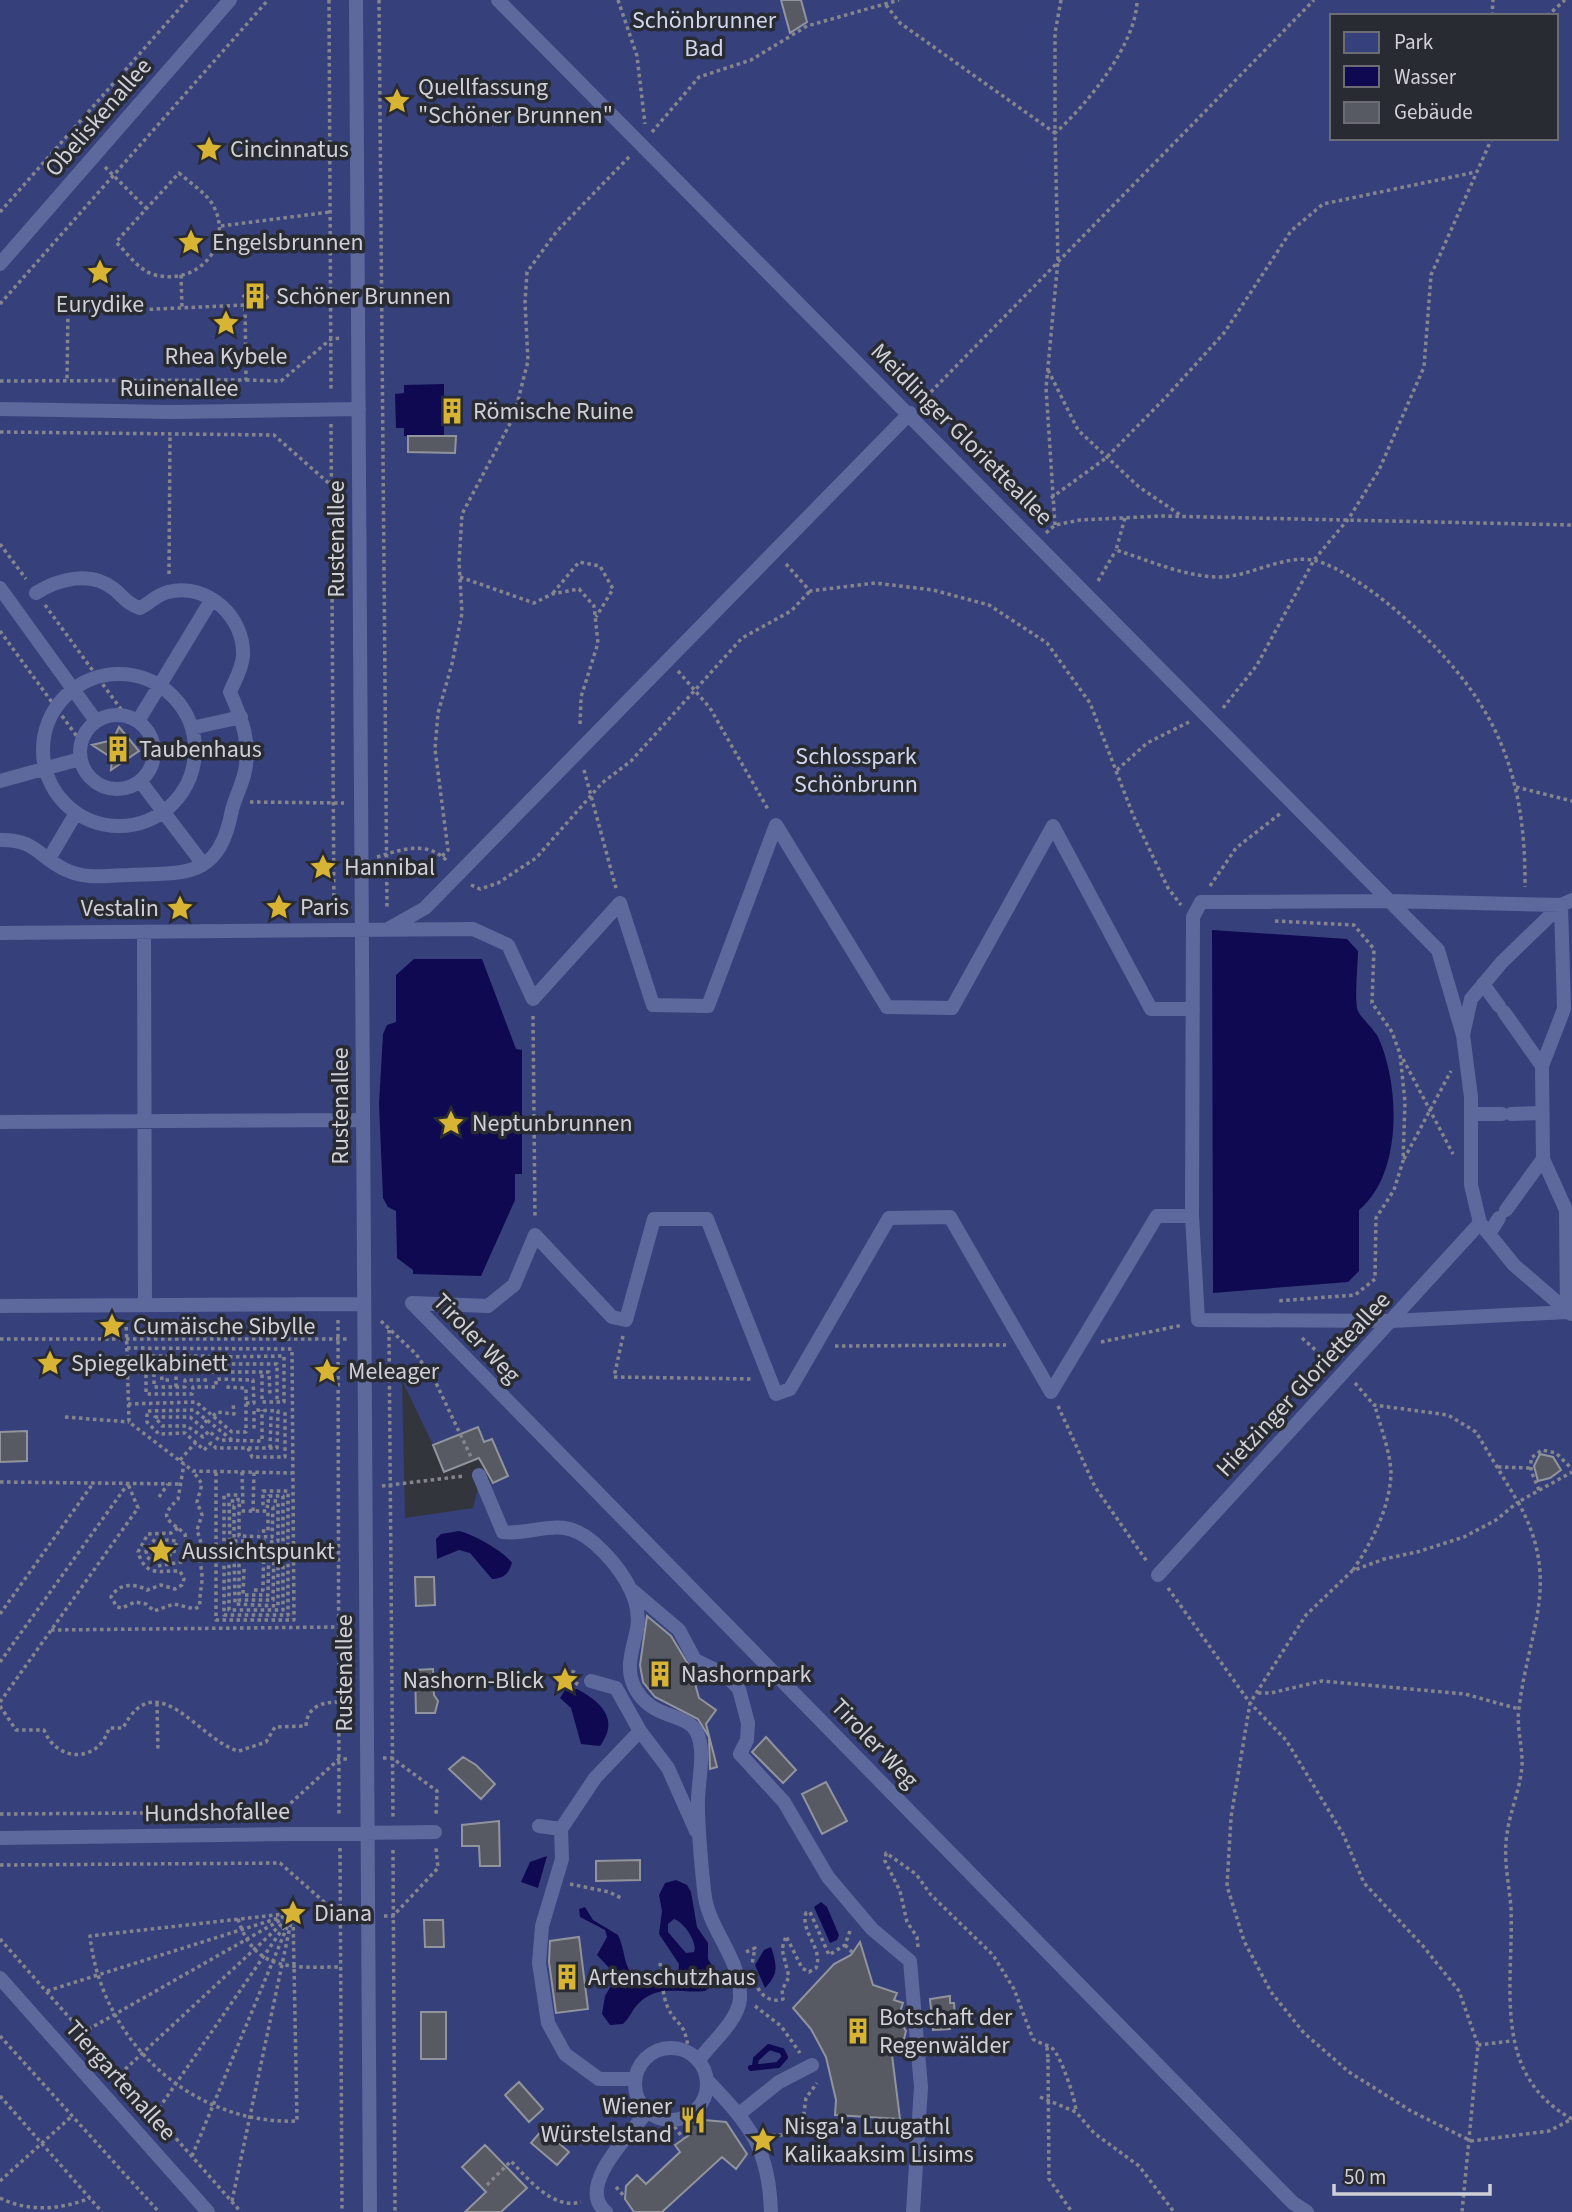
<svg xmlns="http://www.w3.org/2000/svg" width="1572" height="2212" font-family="'Source Sans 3',sans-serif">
<rect width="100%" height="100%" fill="#33353d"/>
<path fill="#36417c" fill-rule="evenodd" d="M0,0H1572V2212H0ZM1332,16H1556V138H1332ZM402,1380L433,1445L477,1427L484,1442L493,1439L507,1476L478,1488L473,1508L405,1518Z"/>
<path fill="#0f0952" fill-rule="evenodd" d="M444,384V436H404V428H396L395,394L404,393V385Z
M1212,930L1347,939L1358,951C1358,964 1354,1001 1358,1011C1362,1019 1373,1028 1378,1037C1400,1084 1403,1174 1359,1210V1271L1348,1282L1213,1293Z
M414,959H482L516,1049L522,1050V1174H515V1200L481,1276L413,1274V1270L397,1258L396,1211L388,1207L383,1198L379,1104L383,1034L387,1025L396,1022V975Z
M459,1531C473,1534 505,1552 512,1563C508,1575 504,1578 492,1579L470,1553L459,1550L437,1559L436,1539L441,1534Z
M577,1689C601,1702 620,1719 600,1746L581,1744L571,1708L560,1698L565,1690Z
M547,1856L538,1888L521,1882L530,1862Z
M676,1880L687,1885L691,1892L697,1927L708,1943V1959L716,1972L714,1984L705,1991C682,1994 660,1984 640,2002C632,2009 630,2018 623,2024L610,2025L602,2014L605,1996L617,1976L597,1955L607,1937L605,1930L580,1917L579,1909L585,1907L593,1920L618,1935C628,1955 621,1980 651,1982C661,1982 670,1981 678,1974L679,1964L659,1934L662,1911L659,1895L665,1883ZM674,1919C684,1922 698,1943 694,1952L686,1953L668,1932V1924Z
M821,1902L827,1907L839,1935L837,1940L830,1943L814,1907Z
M771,1947C777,1965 779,1974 765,1988L755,1965L764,1950Z"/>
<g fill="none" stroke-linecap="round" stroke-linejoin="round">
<path stroke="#0f0952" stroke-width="6" d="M755,2065L756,2059L769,2047L782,2051
M751,2068L778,2065L785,2057L782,2051"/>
</g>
<path fill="#575a62" stroke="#91949d" stroke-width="2" d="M781,0H801L807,22L790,33Z
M255,284L268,297L256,309L243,296Z
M408,436H456L455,453L408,452Z
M119,727L139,751L111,770L112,758L92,745L113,740Z
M478,1427L484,1442L492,1439L508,1476L493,1483L479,1458L444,1472L433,1445Z
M27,1431V1461L0,1462V1432Z
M1540,1454L1553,1457L1561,1470L1550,1478L1538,1481L1534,1466Z
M415,1577H434L435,1605L416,1606Z
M647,1616L671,1636L691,1669L699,1698L716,1710L706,1724L717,1767L710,1769L709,1737L698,1719L655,1697L643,1682L640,1665Z
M433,1669L434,1695L438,1701L435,1713H416L415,1670Z
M766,1737L796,1770L783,1783L752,1752Z
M463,1757L476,1765L495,1784L481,1799L449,1769Z
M826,1782L847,1821L822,1834L802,1794Z
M499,1821L500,1866H480L479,1846H462V1825Z
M640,1860V1880L596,1881V1861Z
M424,1920H443L444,1947H425Z
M579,1937L588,2009L556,2013L549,1962L550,1941Z
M860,1942L873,1985L897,1993L894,2000L903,2003L898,2018L906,2031L903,2043L892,2055L900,2119L835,2115L836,2100L826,2057L811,2029L793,2008L834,1964L851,1955Z
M950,1996V2003H954L955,2017L951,2019L950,2029L933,2030L930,1999Z
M421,2012H446V2059H421Z
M519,2082L543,2109L529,2122L505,2095Z
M698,2111L704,2120L726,2122L747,2154L736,2169L722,2157L662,2212H634L625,2199L626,2186L637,2175L646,2184L680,2152L675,2145L692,2133L684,2122Z
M543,2129L569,2152L557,2165L531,2143Z
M485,2145L527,2188L501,2212H465L486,2192L462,2167Z"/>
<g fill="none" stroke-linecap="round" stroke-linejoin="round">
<path stroke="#85868d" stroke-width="3.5" stroke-dasharray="3.5 3.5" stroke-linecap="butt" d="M329,0L331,392
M379,0L387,910
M618,0L637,56L645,124
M886,5L900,23L1055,133V33L1061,0
M1492,16L1493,0
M1547,16L1565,0
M652,132L699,77L751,60L807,26L899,0
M105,167L147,209
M179,173C190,183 208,194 214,207C234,247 195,288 152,274C138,269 127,253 116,242Z
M0,212L187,0
M221,226L330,212
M181,275L182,308
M0,304L268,0
M1048,370L1078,430L1139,487L1182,516
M246,380L281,381L331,339L342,338
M0,381L246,380L245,305L68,313L67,380
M921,402L1314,0
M331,424L334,914
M0,432L274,435L333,487H343
M1051,498L1106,458L1166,397L1224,333L1291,231L1323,204L1476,172
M1125,518L1116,550C1148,560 1185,577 1219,577C1250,577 1281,555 1313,560C1338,565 1380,596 1399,613C1491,693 1526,765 1525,887
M1055,525L1046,388L1058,260L1055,133C1087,105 1137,43 1137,0
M1046,533L1055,525L1080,520L1161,516L1572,525
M0,544L26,579
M786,564L810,591L875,583L933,590L989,605L1047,643L1090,703L1133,815L1168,888L1181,905
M169,574L170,435
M460,577L534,603L552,594L579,589L594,606L598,643L581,697L580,726
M1098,581L1116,550
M553,593L579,562L600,566L613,589L596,617
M45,605L123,712
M0,631L81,742
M678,671L710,708L769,811
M1223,708L1257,665L1314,560L1349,518L1379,470L1424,367L1431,275L1492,138
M584,770L616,888
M1117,770L1147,743L1189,722
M1516,787L1572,801
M250,802L344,803
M442,856L448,850L435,749L438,713L452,664L462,613L459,562L462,514L514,416L528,361L525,302L527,272L557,231L630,156
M377,857C402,849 428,840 448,862
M471,885L480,889L498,883L536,858L602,783L631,761L742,638L791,611L810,591
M1210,886L1236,848L1281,813
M1275,921L1354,925L1374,949L1372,1003L1392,1032L1400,1054L1405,1102L1403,1161L1394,1190L1376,1218L1375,1279L1355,1295L1276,1301
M533,1016L535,1219
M1403,1059L1453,1154
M1404,1159L1451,1071
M126,1320L129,1422L193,1471L292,1473
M338,1320L339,1816
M381,1321L416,1354L436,1383L472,1459
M389,1330L393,1818
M623,1336L614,1377L754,1379
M1302,1338L1330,1363
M0,1339H348
M1101,1342L1183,1325
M835,1346L1006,1345
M127,1348L292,1349L294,1620H216V1472
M215,1357L284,1356V1402H262V1372
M224,1372H269L270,1395
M169,1380H162L161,1371L201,1372
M207,1380H185V1387H154V1364H207
M1355,1383L1374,1405L1448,1415L1476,1432L1518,1502L1496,1520L1464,1537L1417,1552L1384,1559L1352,1571L1306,1615L1250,1703L1231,1817L1227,1886L1244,1941L1271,1992L1304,2033L1349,2072L1411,2111L1471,2141L1549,2131L1572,2119
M176,1387V1371
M246,1403H254L253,1380L216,1379V1387H193L192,1394H146V1356H208L207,1372H216V1364H277V1402
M128,1404L196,1402L232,1432H246V1388L224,1387
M1058,1406L1095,1487L1148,1563
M213,1416L217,1412L234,1414L233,1402
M65,1417L129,1422
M207,1420L202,1427L190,1417H155L162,1426H187L203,1437L209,1431L219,1440L262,1441V1410
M232,1440L194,1410L147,1411V1422L159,1434L185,1433L204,1450L211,1443L216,1448H277L278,1411L254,1410V1432
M248,1448L252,1457H285V1410
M270,1448L271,1416
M180,1460L196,1442
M1498,1467L1530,1468
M242,1472L243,1505L234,1506V1541H244
M0,1482L181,1484
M382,1486L464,1476
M1539,1490L1531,1471V1458L1542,1450L1556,1453L1572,1469
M159,1497L168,1484
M253,1511L254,1472
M178,1528L171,1533L148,1534L138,1552C146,1578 160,1570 180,1571L184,1579L182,1585L175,1589L161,1585L147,1590C134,1583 119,1583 111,1597L117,1607L122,1608L135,1602L146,1604L154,1611L174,1604L195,1609L200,1606C199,1595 202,1587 202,1577C202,1564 197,1562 203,1549L197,1530L202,1515L197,1502L202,1484L193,1471
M168,1555H173L177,1541L155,1539L146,1551L147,1557L158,1566L181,1562L186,1542L185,1534C167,1518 158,1519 178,1499L184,1464
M244,1569L243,1595H268L269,1542L278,1541V1501H268L269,1496H283V1610H229V1551H234L235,1604L278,1606V1547H274L273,1600H239V1546H230L229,1501H238V1495H224V1615H288V1491H263V1506L273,1507L272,1537L239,1536V1511H268V1531H258
M1353,1570C1372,1542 1389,1509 1391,1475C1391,1453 1380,1426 1375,1406
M1168,1588L1250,1703L1286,1740L1343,1834L1364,1883L1423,1946L1459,1991L1478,2045L1462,2212
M254,1590H263L264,1537
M0,1614L94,1482
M51,1630L338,1627
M0,1662L127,1485
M562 1679a8 8 0 1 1 16 0a8 8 0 1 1-16 0Z
M1258,1693H1271L1322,1681L1465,1694L1519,1709
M0,1702L138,1508L128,1484
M157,1703L158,1752
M0,1706L16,1730H44C57,1763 99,1763 109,1728H123C157,1662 200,1742 239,1751L266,1742L275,1727L306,1726C307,1707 321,1702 339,1702
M383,1758H392L437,1791L436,1816
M0,1814L281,1812L339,1759H350
M340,1848L342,2212
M393,1850L395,2212
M0,1865L280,1863L340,1916H352
M570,1884L609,1892L623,1899
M293,1913L297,2121C191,2125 101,2040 90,1936Z
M384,1916H393L438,1868L436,1848
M238,1919C255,1973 294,1967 340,1967
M0,1939L241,2212
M845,1945L853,1953
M918,1947L917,1937L907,1922L900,1891L885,1861L886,1853L916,1874L931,1895L993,1955L1014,1989L1033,2039C1039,2044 1048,2044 1053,2049C1061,2057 1076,2100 1076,2112
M746,1952L755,1948L752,1964
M660,1963C662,1977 662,1995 668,2008C677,2027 684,2020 688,2047
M758,1988C762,1997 773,2003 783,1999L782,1990L789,1977L782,1949L786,1936L802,1968L809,1972L816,1968C824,1949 800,1932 806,1913L810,1912L829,1955L845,1945L850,1931
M47,1991L285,1916
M755,2006L781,2026L800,2053
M82,2033L291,1914
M0,2036L159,2212
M1478,2045L1511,2041
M1047,2047L1048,2059
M120,2074L287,1919
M0,2096L102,2212
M1040,2097L1076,2112L1094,2133L1139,2166L1174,2212
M155,2114L288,1921
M1572,2119C1490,2074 1514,1984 1511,1908C1509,1883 1503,1859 1507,1834C1510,1811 1520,1790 1522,1766C1523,1747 1516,1728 1519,1708C1529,1628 1562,1581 1518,1502L1572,1472
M670,2121L684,2139
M772,2135H801L806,2098L817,2083
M192,2156L292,1915
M0,2181L72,2116
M487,2185L511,2161C528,2179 553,2210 581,2202
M616,2187L624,2196
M0,2198C28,2212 60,2210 90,2198
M232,2201L291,1922"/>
<path stroke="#5d699c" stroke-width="14" d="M356,0L370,2212
M498,0L1438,950L1463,1035
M0,264L230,0
M0,409L171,412L359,409
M0,588L96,721
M43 750a76 76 0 1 1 152 0a76 76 0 1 1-152 0Z
M80 752a37 37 0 1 1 74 0a37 37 0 1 1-74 0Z
M138,721L212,599
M192,728L241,717
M0,781L80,759
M140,781L203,864
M0,840C36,839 38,857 66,870C88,880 106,875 129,875C188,873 219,878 232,810C235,798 241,787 244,775C252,745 242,719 230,692C235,680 242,669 243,656C245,617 207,582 168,592C156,595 150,603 140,608C127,604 124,597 114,589C91,570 58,579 36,593
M50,857L76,813
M1391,901L1561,905L1564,1009L1542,1066L1543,1159L1566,1210L1567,1312L1392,1321L1198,1320L1192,1216L1193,917L1201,902Z
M388,929L425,908L910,413
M144,932L145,1305
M0,933L473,929L508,945L533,999L620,903L653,1005L708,1006L776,825L887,1007L952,1008L1053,826L1151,1009H1193
M1483,984L1499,1006
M1504,1012L1542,1066
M1471,1114H1502
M1511,1114L1542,1113
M0,1122L363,1120
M1506,1210L1543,1159
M1489,1234L1499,1218
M412,1303L488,1306L514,1285L535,1235L612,1317L626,1320L654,1219H707L776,1394L790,1389L889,1218L950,1217L1051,1392L1157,1216H1192
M412,1303L1293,2203L1307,2212
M0,1306L364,1304
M1571,1314L1514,1265L1480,1223L1471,1185V1097L1463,1035L1471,999L1502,962L1561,905L1572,900
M479,1475L503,1532C536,1536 560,1513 594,1543C617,1563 643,1597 637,1629C633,1649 625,1667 634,1686C650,1720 685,1712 696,1731C707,1750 697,1784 698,1805C698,1833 701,1861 704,1890C707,1930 742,1957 740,1999C738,2021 711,2043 699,2060
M1158,1575L1480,1223
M632,1590L679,1630L695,1660L726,1675L739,1689L748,1723L747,1740L740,1754L784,1802L828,1877L872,1929L910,1961L921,2087L913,2212
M591,1681L616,1688L640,1731
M539,1826L561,1829
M0,1838L435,1832
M0,1978L208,2212
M635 2084a36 36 0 1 1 72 0a36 36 0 1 1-72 0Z
M635,2079H599L565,2054L548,2023L539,1963L542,1926L562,1859L561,1829L595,1778L640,1731L668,1768L696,1831
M708,2081C750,2125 769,2148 771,2212
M739,2114L779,2082L812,2065
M606,2212C575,2187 630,2134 647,2112"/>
<path stroke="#85868d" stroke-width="3.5" stroke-dasharray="3.5 3.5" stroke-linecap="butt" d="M1048,2059L1049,2179L1072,2212"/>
</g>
<defs>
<g id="sight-bare" transform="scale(2.1)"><path d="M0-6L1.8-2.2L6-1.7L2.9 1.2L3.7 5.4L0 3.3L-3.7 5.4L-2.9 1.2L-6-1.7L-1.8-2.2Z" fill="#d7b434" stroke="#292b32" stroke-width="2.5" paint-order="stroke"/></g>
<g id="building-bare" transform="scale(2.1)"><path d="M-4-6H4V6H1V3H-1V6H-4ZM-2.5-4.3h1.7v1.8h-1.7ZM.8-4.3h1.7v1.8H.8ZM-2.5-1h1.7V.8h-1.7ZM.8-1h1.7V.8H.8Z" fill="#d7b434" stroke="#292b32" stroke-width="2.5" paint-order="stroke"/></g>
<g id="restaurant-bare" transform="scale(2.1)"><path d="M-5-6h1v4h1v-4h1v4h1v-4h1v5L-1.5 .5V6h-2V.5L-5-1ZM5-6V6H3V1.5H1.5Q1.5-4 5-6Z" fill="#d7b434" stroke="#292b32" stroke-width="2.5" paint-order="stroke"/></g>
</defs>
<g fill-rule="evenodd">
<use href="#sight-bare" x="397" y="101"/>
<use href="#sight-bare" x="209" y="149"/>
<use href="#sight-bare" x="191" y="242"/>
<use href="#sight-bare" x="100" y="272"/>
<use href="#building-bare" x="255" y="296"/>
<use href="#sight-bare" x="226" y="323"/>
<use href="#building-bare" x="452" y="411"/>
<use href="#building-bare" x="118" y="749"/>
<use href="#sight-bare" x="323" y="867"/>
<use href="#sight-bare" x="279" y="907"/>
<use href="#sight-bare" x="180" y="908"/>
<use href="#sight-bare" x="451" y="1123"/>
<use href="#sight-bare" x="112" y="1326"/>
<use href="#sight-bare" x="50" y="1363"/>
<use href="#sight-bare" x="327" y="1371"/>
<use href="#sight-bare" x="161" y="1551"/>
<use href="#building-bare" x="660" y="1674"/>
<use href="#sight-bare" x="565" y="1680"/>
<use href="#sight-bare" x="293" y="1913"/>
<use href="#building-bare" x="567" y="1977"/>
<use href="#building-bare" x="858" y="2031"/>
<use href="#restaurant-bare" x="693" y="2120"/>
<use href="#sight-bare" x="763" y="2140"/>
</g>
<g text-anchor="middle" stroke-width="7" stroke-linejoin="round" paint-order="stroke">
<g font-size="24" fill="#d0d6eb" stroke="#292b32">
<text x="704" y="28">Schönbrunner<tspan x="704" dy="28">Bad</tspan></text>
<text x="856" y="764">Schlosspark<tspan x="856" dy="28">Schönbrunn</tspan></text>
</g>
<g font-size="24" fill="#d0d1d6" stroke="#292b32" text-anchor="start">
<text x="418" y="95">Quellfassung<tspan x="418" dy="28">"Schöner Brunnen"</tspan></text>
<text x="230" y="157">Cincinnatus</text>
<text x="212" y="250">Engelsbrunnen</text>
<text x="276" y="304">Schöner Brunnen</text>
<text x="100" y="312" text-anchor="middle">Eurydike</text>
<text x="226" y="364" text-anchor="middle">Rhea Kybele</text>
<text x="473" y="419">Römische Ruine</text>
<text x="139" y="757">Taubenhaus</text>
<text x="344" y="875">Hannibal</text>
<text x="300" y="915">Paris</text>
<text x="159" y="916" text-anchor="end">Vestalin</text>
<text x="472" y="1131">Neptunbrunnen</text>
<text x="133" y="1334">Cumäische Sibylle</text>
<text x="71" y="1371">Spiegelkabinett</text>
<text x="348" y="1379">Meleager</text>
<text x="182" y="1559">Aussichtspunkt</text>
<text x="681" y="1682">Nashornpark</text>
<text x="544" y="1688" text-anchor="end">Nashorn-Blick</text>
<text x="314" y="1921">Diana</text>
<text x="588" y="1985">Artenschutzhaus</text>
<text x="879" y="2025">Botschaft der<tspan x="879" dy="28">Regenwälder</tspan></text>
<text x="672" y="2114" text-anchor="end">Wiener<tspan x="672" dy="28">Würstelstand</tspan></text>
<text x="784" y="2134">Nisga'a Luugathl<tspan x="784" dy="28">Kalikaaksim Lisims</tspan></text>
</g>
<g font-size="24" fill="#d0d1d6" stroke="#292b32">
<text transform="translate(98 117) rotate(-49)" y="8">Obeliskenallee</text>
<text x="179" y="396">Ruinenallee</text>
<text transform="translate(962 434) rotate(45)" y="8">Meidlinger Glorietteallee</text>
<text transform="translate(336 539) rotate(-90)" y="8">Rustenallee</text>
<text transform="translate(340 1106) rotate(-90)" y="8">Rustenallee</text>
<text transform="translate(477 1338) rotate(46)" y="8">Tiroler Weg</text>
<text transform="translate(1303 1384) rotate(-47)" y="8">Hietzinger Glorietteallee</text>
<text transform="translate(344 1673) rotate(-90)" y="8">Rustenallee</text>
<text transform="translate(875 1743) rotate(46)" y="8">Tiroler Weg</text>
<text transform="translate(217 1812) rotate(-1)" y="8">Hundshofallee</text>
<text transform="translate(121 2080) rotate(48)" y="8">Tiergartenallee</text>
</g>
</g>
<rect x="1330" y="14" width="228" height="126" fill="#292b32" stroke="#6c6d74" stroke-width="2"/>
<rect x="1344" y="32" width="35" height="21" fill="#36417c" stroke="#6c6d74" stroke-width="2"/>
<text x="1394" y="49" font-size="21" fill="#d0d1d6">Park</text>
<rect x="1344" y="66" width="35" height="21" fill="#0f0952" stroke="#6c6d74" stroke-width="2"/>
<text x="1394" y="84" font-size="21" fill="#d0d1d6">Wasser</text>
<rect x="1344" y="102" width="35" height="21" fill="#575a62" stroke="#6c6d74" stroke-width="2"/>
<text x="1394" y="119" font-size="21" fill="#d0d1d6">Gebäude</text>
<path d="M1334 2184v10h156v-10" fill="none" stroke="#d0d1d6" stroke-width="3.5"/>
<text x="1344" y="2184" font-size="21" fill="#d0d1d6" stroke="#292b32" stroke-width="5" paint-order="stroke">50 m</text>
</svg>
